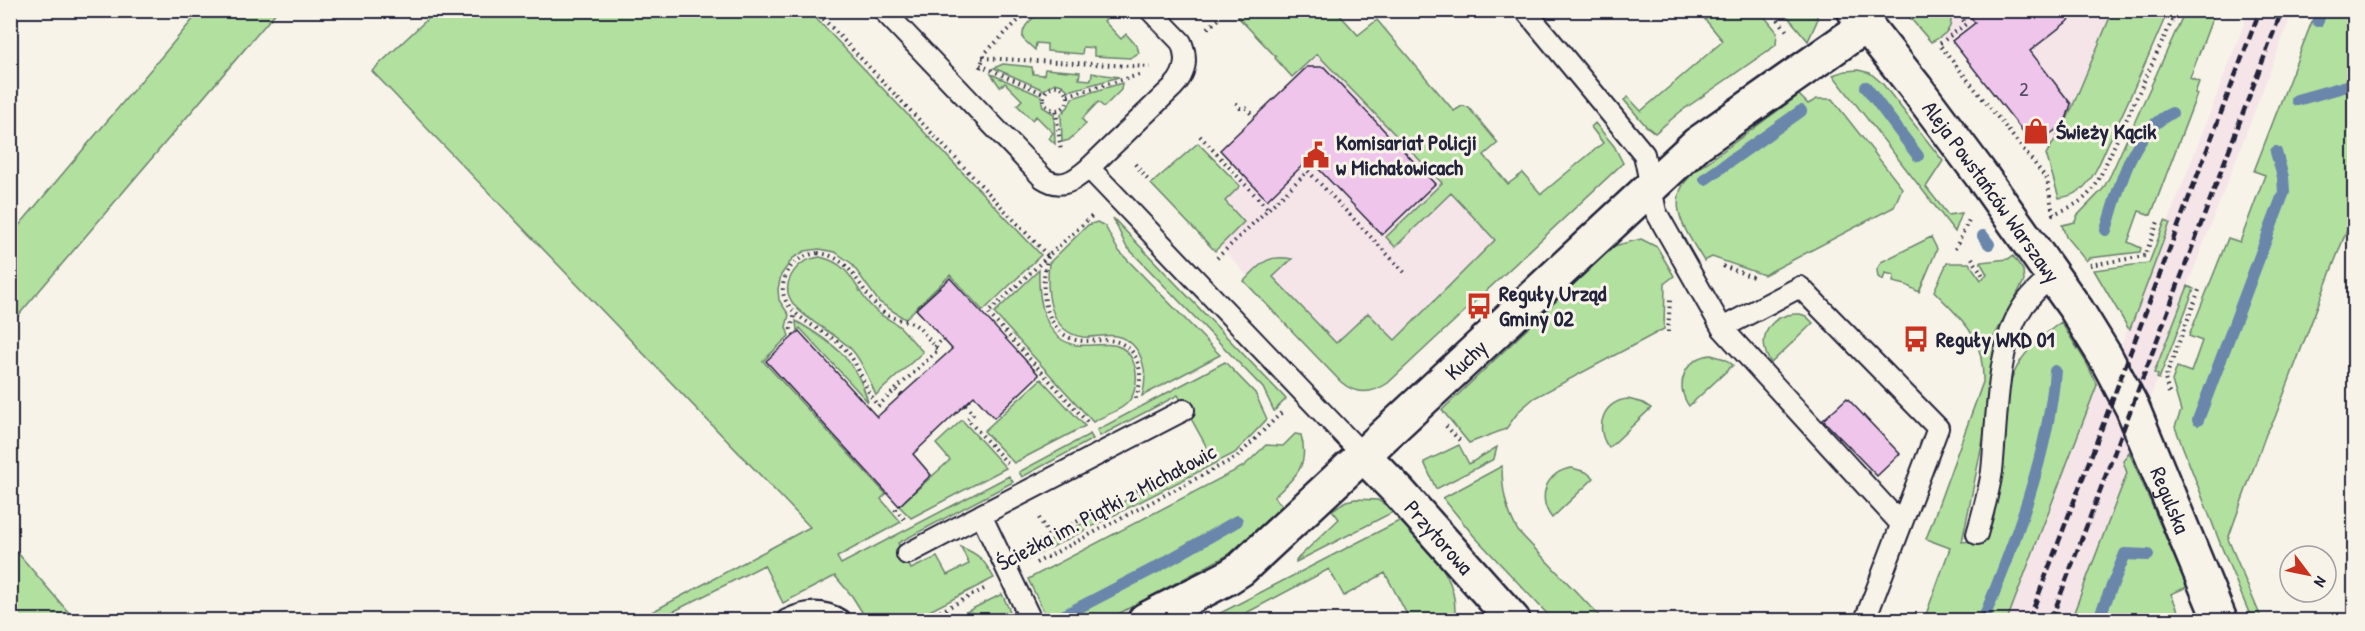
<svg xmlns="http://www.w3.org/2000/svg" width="2365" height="631" font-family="'Patrick Hand',sans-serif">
<rect width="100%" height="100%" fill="#f7f3e8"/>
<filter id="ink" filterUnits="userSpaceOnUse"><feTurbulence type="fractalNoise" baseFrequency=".0167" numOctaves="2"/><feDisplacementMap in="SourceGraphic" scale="12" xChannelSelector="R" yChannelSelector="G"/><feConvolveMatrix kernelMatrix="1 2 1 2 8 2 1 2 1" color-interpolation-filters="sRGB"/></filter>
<g filter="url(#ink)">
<path fill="#f5e5e9" d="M1921,11H2113L2066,122L2046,154V137L2028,138L1977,74L1980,72L1986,46L1970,25L1946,43Z
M2249,11H2293L2154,373L2159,375L2126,459L2123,461L2127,473L2071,620H2007L2097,385L2102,394L2128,328L2130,329L2170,223L2168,222Z
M1317,18L1533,244L1405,362L1308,345L1218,243L1192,224L1243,175L1220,150L1294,79L1275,58Z"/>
<path fill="#b2e09f" stroke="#6a816d" stroke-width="1.5" d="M1246,10L1343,11L1339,14L1358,35L1377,20L1454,111L1462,106L1468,107L1498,143L1484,155L1508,184L1523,173L1541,194L1603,143L1591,127L1595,123L1614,146L1623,163L1388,383C1372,394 1356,395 1341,382L1244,281C1261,264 1266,254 1292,259L1273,277L1336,343L1368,313L1395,340L1495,240L1451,193L1395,247L1386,237L1442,183L1317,54L1292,77L1275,58L1276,57L1238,17Z
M2113,10L2168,11C2149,55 2130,99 2109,142C2102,157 2095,176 2084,187C2076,194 2069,197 2059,198L2046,154L2066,122Z
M200,11H277L11,324V235Z
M436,11H809L1041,255L983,311L950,275L905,319L879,302L851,263L835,252L819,249L805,251L793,258L781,275L778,289L779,300L789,315L786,327L789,336L763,361L886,494L881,499L901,522L837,557L841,564L1009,476L1013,482L898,543L911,569L937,557L947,575L969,564L961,547C980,555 984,560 994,578L912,620H867L852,596L835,576L783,603L764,565L657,620H637L810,527L372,71Z
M1095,11H1105L1109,16L1104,21L1121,39L1126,34L1137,46L1139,53L1130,58L1094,56V48L1083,47L1082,54L1047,51V44L1036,43L1035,50L1023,39C1021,26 1031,21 1039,12L1044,17L1051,11Z
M1698,11H1760L1777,32L1776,45L1680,112L1655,133L1646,126L1624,100L1628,97L1641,111L1723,41Z
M1783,11H1817V21L1808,41Z
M1904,11H1947C1958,26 1944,36 1931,42Z
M2185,11H2229L2227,15L2215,11L2190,78L2199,82L2195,93L2197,94L2151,215L2139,211L2128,242L2141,248L2140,252L2089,258L2086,261L2066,237L2062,225L2075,222L2077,216L2103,189L2111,174Z
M2316,11H2354V211L2274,420L2266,434L2228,539L2262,620H2252L2222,548L2175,427L2181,411L2172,381L2177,367L2191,372L2202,341L2189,336L2228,238L2240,242L2265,175L2254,171Z
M1003,64L1032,67L1033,74L1044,75L1045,69L1080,72L1079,79L1091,80L1092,73L1119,77L1069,91L1062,85L1055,83L1044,90L994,68Z
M1858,70L1870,73L1882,83L1943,161L1926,187L1948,215L1962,213L1955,232L1833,75L1845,71Z
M991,74L1041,96L1043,107L1054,114L1055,144L1049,138L1053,133L1036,116L1032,120L1017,105L1022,100L1005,83L1000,87Z
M1122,83L1121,90L1104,107L1098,102L1082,119L1086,124L1069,140L1062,142L1061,114L1068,107L1072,98Z
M1799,95L1808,104L1817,99H1832L1902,188L1894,207L1764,275L1712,257L1704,261C1692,241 1669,212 1682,187C1684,182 1690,177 1694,172Z
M1198,143L1240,186L1225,201L1244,222L1215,251L1151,184Z
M1113,218L1286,399L1274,411L1263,388L1126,246Z
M2165,221L2170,223L2130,329L2128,328L2094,270L2149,263Z
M1097,222L1105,226L1118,250L1220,355L1142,396C1149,373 1143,342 1116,336C1105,334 1094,338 1083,337C1048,332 1046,291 1049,263L1088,225Z
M1931,237L1937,249L1919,292L1906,285L1893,282L1894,275L1885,273L1883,280L1878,277L1877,270L1881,262Z
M1641,239L1657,247L1674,276L1665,283L1664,329L1534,398L1519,411L1506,429L1469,443L1442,410L1614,246Z
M2013,256L2023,270L2024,281L1994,337L1993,382L1987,400L1983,440L1962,542L1972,541L2008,388C2019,355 2034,342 2061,322L2086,362L2097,385L2007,620H1924L1950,548L1926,539L1983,382C1984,335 1963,322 1934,291L1947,263H1969L1981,280L1987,274L1980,262L2008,259Z
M820,257C853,264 854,290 873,308C881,317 892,320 900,327C908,335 915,344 923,352L876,395C869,380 863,362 852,350C835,329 772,310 791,276C798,263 807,259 820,257Z
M1039,270C1038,296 1043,340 1076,345C1091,347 1109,341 1122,348C1140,359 1141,392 1125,405C1117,412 1103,416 1093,422L994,313Z
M2188,286L2194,289L2159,379L2157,378L2158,375L2154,373Z
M1800,314L1806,316L1813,323L1771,363C1754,338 1771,312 1800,314Z
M796,321C833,343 856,358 868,402L800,328L797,331Z
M1711,355L1725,359L1733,365L1689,406C1674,386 1684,358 1711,355Z
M1225,362L1255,393L1267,419L1235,453L1021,563L1018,558L1211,455L1178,395L1100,436L1097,430Z
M1041,379L1085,426L1014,463L984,431Z
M1628,399L1643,403L1651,408L1609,448C1594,429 1602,401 1628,399Z
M962,420L1006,468L911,518L899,506L950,460L936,444Z
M1090,434L1093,439L1022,477L1019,472Z
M1295,434L1301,435C1310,466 1295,477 1274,497L1283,506L1228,555L1107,620H1048L1028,579L1244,466L1266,445L1283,446Z
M1459,445L1469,464L1497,447L1494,459L1436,489L1424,462Z
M2129,452L2187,587L2171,594L2182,620H2071L2127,473L2123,461Z
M1502,466C1502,491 1506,510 1518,531L1603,620H1553L1474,536L1443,498Z
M1572,468L1586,472L1594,478L1552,518C1536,498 1546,471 1572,468Z
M1355,499L1378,500L1395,511L1296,562V560L1339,519L1332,510L1346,501Z
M1403,519C1428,550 1461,577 1454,620H1410L1385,573L1344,596L1329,569L1233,620H1207Z
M11,545L75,620H11Z
M1002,594L1014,620H950Z"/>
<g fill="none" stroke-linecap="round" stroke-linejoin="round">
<path stroke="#6a86ab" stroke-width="12" d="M2318,21L2321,10
M1866,87L1918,156
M2297,100L2354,84
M1705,179L1801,111
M2106,230C2118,191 2132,130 2172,113
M1983,236L1989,244
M2198,420L2284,192L2283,177L2276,152
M1055,620L1155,568L1237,521
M1983,620C2015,542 2048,456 2055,371
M2098,620L2125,554L2148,555"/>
</g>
<path fill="#efc5ec" stroke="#22223b" stroke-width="1.5" d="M1966,10H2082L2030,51L2071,104L2065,123L2046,137L2028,138L1952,41L1975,23Z
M1307,67H1324L1435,184L1382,235L1309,159L1267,200L1220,150Z
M950,278L1039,375L994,418L974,396L913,454L931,475L899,506L766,361L799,331L877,417L952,349L916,309Z
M1847,398L1900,454L1877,476L1823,420Z"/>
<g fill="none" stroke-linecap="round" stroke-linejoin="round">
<g stroke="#22223b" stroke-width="24">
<path id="service" d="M883,10L1043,178C1061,190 1074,181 1089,168
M1150,10L1181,42C1188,58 1186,74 1173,87L1089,168L1363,455
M1525,10L1644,154L1656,212L1722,328L1900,523
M1722,328L1800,287L1938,428L1865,620
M1977,534C1983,513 1989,492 1992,471C1997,424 1996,353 2019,313C2027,298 2040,287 2053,275
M907,554L981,515
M787,620C805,611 822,609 840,620
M1031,620L981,515L1184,410"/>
</g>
<g stroke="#22223b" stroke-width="38">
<g id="minor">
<path id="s1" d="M1363,455L1398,491L1513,620"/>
<path id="s2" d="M1145,620L1227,578L1241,569L1697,144L1848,38L1866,27"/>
</g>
</g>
<g stroke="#22223b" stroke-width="38">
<g id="tertiary">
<path id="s3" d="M1854,10L1916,88L1981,175L2076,309L2105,356L2132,407L2220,620"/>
</g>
</g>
<path stroke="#22223b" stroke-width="4" stroke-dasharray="1.5 4.5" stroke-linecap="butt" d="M815,10L1048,256L1092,216
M1771,10L1789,34
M1956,10L1966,24L1939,44L2047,179L2053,214C2072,207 2086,201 2097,183L2177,10
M1226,12L1228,10
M1208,28L1219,19
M982,58L1150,67
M980,65L1045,94
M980,68L985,53L1029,10
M1044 98a12 12 0 1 1 24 0a12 12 0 1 1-24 0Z
M1068,95L1139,75
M1236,103L1240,108H1246L1254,117
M1056,111L1061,152
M1200,136L1268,209
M1135,164L1148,180
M1955,249L1969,220
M818,253C854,257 858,291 882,311C893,320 901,319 912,323C921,327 931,343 938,350L878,406C864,389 860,366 846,350C826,327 769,314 786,275C792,261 804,255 818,253Z
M1048,256L988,313L1089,424
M1048,257C1039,284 1042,331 1076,340C1086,342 1097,340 1108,340C1140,343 1146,375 1135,400
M1217,258L1308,171L1407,275
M1972,258L1984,277
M2090,265L2145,256L2159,219
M1723,266L1753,277
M1668,332L1670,300
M794,335L791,329L795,313
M935,347L942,339
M896,390L901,395
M2169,393L2165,379L2199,290
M965,405L973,414L967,419L1010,466
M1446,426L1462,443
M895,509L907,522
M1039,518L1049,536
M1029,547L1208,452
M1036,563L1237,457L1281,413
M924,620L984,589"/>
<use href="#service" stroke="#f7f3e8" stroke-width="20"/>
<use href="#minor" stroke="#f7f3e8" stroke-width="33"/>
<use href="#tertiary" stroke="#f7f3e8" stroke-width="33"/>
<path stroke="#22223b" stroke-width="4.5" stroke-dasharray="9 4.5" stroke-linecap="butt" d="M2029,620L2260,10
M2051,620L2282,10"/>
</g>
</g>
<defs>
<g id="shop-bare" transform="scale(2.07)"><path d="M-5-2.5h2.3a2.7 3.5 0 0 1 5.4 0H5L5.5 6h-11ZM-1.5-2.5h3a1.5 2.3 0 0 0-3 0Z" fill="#c8321e" stroke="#f7f3e8" stroke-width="2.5" paint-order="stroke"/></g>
<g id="civic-bare" transform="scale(2.07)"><path d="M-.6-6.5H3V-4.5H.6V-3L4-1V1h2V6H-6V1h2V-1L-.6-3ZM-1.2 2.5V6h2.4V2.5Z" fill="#c8321e" stroke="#f7f3e8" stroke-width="2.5" paint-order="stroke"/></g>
<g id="bus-bare" transform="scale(2.07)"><path d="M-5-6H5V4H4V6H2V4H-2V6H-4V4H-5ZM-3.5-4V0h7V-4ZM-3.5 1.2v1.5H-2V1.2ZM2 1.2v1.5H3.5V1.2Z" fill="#c8321e" stroke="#f7f3e8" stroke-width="2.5" paint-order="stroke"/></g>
</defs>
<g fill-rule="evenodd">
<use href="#shop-bare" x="2036" y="131"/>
<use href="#civic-bare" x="1316" y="155"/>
<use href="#bus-bare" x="1479" y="306"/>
<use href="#bus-bare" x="1916" y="339"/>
</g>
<g text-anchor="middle" stroke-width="6" stroke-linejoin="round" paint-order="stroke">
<g font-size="20" fill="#554b67">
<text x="2024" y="96">2</text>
</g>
<g font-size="22" font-weight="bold" fill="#22223b" stroke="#f7f3e8" text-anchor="start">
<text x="2056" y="139">Świeży Kącik</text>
<text x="1336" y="150">Komisariat Policji<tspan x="1336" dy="25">w Michałowicach</tspan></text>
<text x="1499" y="301">Reguły Urząd<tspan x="1499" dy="25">Gminy 02</tspan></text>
<text x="1936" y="347">Reguły WKD 01</text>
</g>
<g font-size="22" fill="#22223b" stroke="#f7f3e8">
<text dy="8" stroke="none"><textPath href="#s3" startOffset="228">Aleja Powstańców Warszawy</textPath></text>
<text dy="8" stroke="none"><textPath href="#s2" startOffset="416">Kuchy</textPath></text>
<text dy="8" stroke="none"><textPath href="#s3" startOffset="586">Regulska</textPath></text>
<text transform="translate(1106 507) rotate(-28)" y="8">Ścieżka im. Piątki z Michałowic</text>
<text dy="8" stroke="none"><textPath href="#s1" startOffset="112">Przytorowa</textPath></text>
</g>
</g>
<rect width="2365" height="631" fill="none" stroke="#f7f3e8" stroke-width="36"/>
<rect x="18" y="18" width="2329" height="595" fill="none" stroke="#22223b" stroke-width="2" filter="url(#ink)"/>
<g transform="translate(2308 574) rotate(122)"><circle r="28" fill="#f7f3e8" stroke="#a29fa3" stroke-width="1.5"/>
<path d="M0-4.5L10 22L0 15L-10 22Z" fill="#c8321e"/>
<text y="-9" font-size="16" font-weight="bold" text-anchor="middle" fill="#22223b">N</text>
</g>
</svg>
